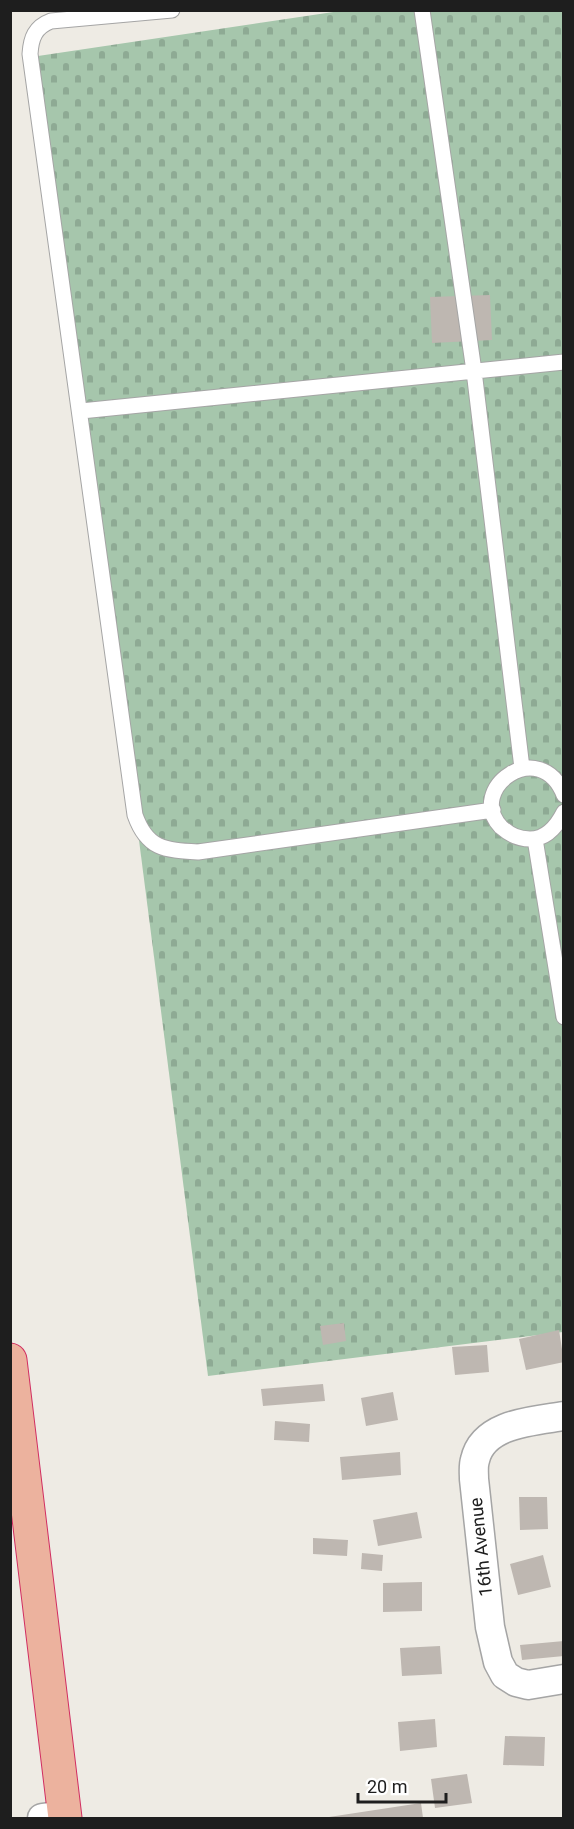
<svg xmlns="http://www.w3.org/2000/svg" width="574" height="1829" font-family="Roboto,sans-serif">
<defs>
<pattern id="cemetery-stones" width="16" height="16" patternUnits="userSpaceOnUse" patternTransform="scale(1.5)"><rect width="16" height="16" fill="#a6c6ac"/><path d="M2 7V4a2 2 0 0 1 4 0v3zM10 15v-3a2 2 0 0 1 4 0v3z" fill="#8eaa94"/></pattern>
</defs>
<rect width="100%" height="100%" fill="#eeebe4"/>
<path fill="url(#cemetery-stones)" d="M340,11H563V1332L208,1376L38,56Z"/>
<path fill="#beb7b1" d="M490,295L492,340L432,343L430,297Z
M344,1323L346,1341L323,1345L320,1326Z
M559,1330L564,1362L526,1370L519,1339Z
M487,1345L489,1372L455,1375L452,1347Z
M323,1384L325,1401L263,1406L261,1389Z
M393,1392L398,1420L366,1426L361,1398Z
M275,1421L310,1424L309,1442L274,1440Z
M400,1452L401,1475L342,1480L340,1457Z
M519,1497H547L548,1529L520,1530Z
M417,1512L422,1538L378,1546L373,1520Z
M313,1538L348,1540L347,1556L313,1554Z
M362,1553L383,1555L382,1571L361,1569Z
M543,1555L551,1587L518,1595L510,1564Z
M422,1582V1611L383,1612V1583Z
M564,1641V1656L522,1660L520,1645Z
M440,1646L442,1674L402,1676L400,1648Z
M435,1719L437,1747L400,1751L398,1722Z
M505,1736L545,1737L544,1766L503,1765Z
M467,1774L472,1803L435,1808L431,1779Z
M421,1803L423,1818H329V1817Z"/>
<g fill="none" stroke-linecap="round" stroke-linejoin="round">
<g stroke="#a5a5a5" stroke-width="17">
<path id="service" d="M172,10L51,21C35,27 31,38 30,54L135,815C147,849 164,850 198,852L493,810
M422,10L474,371L522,768
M81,411L564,362
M564,795C540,735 465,789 501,827C510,835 518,839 530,839C547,839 557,826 564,812
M535,839L564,1017"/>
</g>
<g stroke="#a5a5a5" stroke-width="31">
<path id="minor" d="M564,1416C534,1421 483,1423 475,1460C473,1466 474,1473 474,1479L490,1627L498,1662L505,1675L516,1682L528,1685L564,1679
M42,1818L64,1815"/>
</g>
<g stroke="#d12d61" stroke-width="35">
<path id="trunk" d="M10,1360L65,1818"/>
</g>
<use href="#service" stroke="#fff" stroke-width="15"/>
<use href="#minor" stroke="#fff" stroke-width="28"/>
<use href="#trunk" stroke="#ecb29e" stroke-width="33"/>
</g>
<g text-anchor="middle" stroke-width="6" stroke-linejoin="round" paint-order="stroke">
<g font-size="18" fill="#1e1e1e" stroke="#fff">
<text transform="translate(481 1547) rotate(-96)" y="6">16th Avenue</text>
</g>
</g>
<rect width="574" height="1829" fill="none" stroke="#1e1e1e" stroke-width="24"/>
<path d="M358 1793v9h88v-9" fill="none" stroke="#1e1e1e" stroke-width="3"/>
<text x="367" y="1793" font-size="18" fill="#1e1e1e" stroke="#ffffff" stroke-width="4.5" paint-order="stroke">20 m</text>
</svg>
